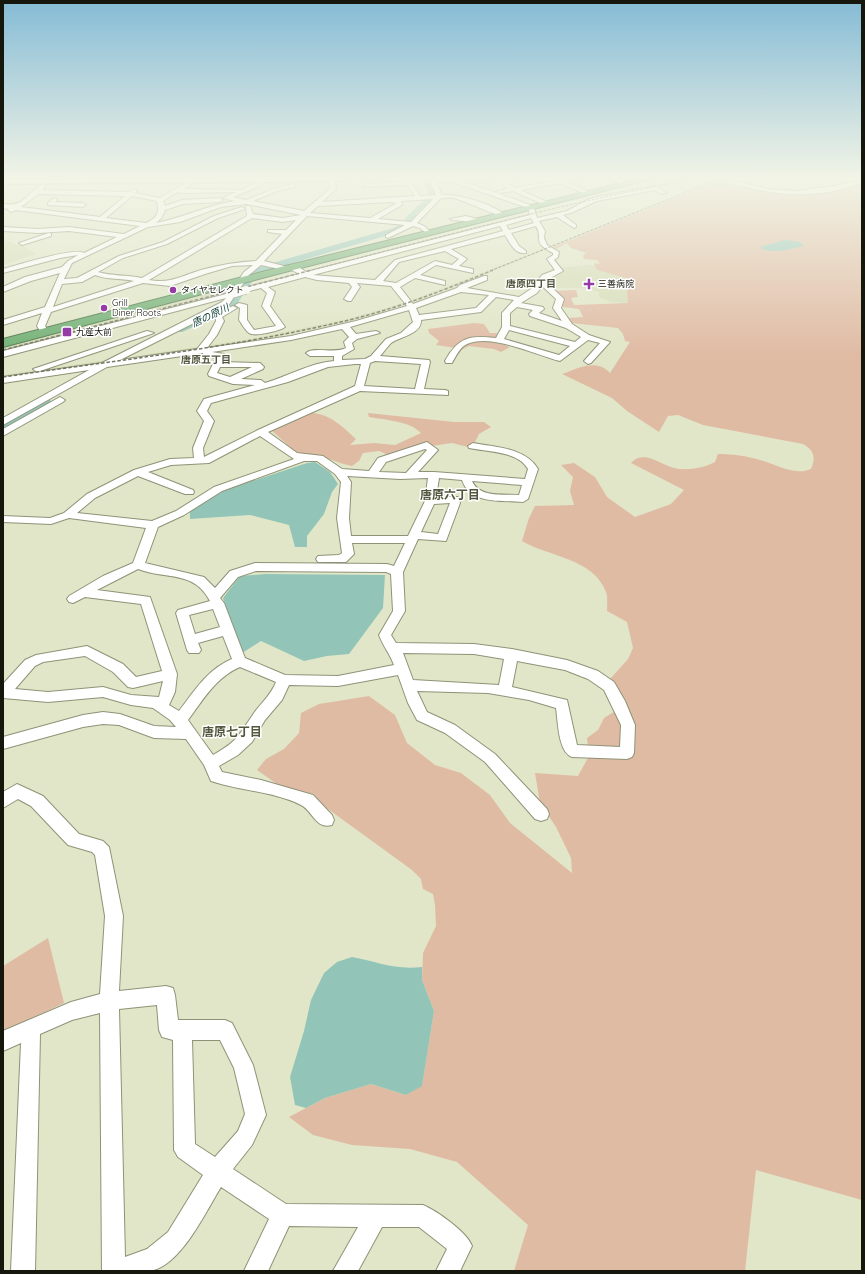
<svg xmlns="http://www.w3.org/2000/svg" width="865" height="1274" font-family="Quicksand,'Noto Sans JP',sans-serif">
<rect width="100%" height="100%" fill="#e1e6c8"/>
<path fill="#d6dcb7" d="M722,177H727L551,248L548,247Z
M3,239L17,245L20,244L36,254L3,265Z
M545,248L548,249L424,299L355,320L252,342L149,357V354L251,339L352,318L410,301Z
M586,265L595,266L597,270L626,278L628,303L611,302L599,297V292L581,288H554L549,281L551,277L563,272L561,268Z
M235,286L232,292L3,351V347Z
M107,360V363L3,378V375Z"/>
<path fill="#e0bba4" d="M727,177H733L724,181L726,182L779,193L797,194L854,187L862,183V1200L756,1170L745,1271H514L528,1225L457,1162L410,1149L352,1145L313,1135L289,1117L325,1098L371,1084L406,1095L422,1085L434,1011L422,980L423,953L436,926L435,905L433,894L423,889L421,879L412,870L339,817L324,806L314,794L281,787L257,770L266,759L284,749L299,733L301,713L319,704L369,696L395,715L407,743L435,765L461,773L490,795L510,823L572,873L571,858L556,827L540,803L535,773L578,776L589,756L587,738L598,730L604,718L625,705L610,679L628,659L633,648L627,622L607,611C607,605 608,597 606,592C593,558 549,557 522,541L529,518L535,506L574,505L570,491L573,477L561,465L574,463L595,477L607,497L635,517L671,504L684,490L631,463C644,449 660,465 674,468C687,471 704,468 715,462L718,454C732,454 747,456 760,460C777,465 794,476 811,469C816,458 814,450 803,444L703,425L678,415L668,416L659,432L627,411L612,398L562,374C578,368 597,358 610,373L630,342L625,341L623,334L618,328L571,323L568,318L583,317L579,309L563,307V299L554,291L576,290L578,297L571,298L574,305L628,303L626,278L597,270L594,265L595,263L600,264L597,260L584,259L583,256L586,253L571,248L567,243L554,250L551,248Z
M474,323L484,324L490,333H497L496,339L502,344L510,347L501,352L494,349L469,346L463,349L436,345L439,341L429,333L428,329Z
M312,413C330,414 343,427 356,439L350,445L374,443L395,445L421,433C410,421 385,420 369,417L368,413L454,422H484L491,427L479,434L472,448L452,443L411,449L403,454L388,455L379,451L363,453L359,461L352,466C334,463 318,451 300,456L271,430Z
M48,938L64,1003L3,1032V966Z"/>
<path fill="#92c5b8" d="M418,177H429L437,195L416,214V217L411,223L403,221L409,219L408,216L429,194L425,185Z
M785,240L800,242L804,246C792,248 770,256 760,247Z
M315,462L330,472L338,484L332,492L324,514L307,536V547H295L289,525L250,515L190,519V511L222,491L307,463Z
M265,574L385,575L383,608L349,654L327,656L304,661L261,641L242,653L223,598L240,576Z
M352,957C380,962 393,970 422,967V980L434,1011L422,1086L406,1095L371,1084L325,1098L306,1108L295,1105L290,1077L304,1031L311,1000L324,973L337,962Z"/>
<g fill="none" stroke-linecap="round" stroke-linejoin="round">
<path fill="#92c5b8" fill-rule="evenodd" d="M409,214L416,216L408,227L399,232L258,273L234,308L182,332H174L173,330L228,304L252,269L393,228L402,223Z
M45,398L49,399L51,401L49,403L3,430V421Z"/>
<g stroke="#8e9377" stroke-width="2">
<path id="minor" d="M345,177H380L335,181L336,189L322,202L415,196L407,185L363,187L365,184L409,181L420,196L436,195L430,181L433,179L453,178L497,193V191L507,189L499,180L477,183L474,181L503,177L505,180L521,177L514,182L508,183L514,188L578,177H592L567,182L589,192L590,193L587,195L561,183L520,190L547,202L548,203L545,205L513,191L497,193L533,206L537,218L567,211L587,200L596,197L656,186L666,193L661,194L655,190L597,201L571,213L563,215L576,225V227L574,228L557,217L539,221L545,231L544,238L547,245L559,252L558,257L554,260L563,271L545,281L564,299L561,308L572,324L589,335L610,342L591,363L588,364L584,361L600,343L588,340L560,361C536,355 491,333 467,344C460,347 456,356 452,363H446L445,361C458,337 470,335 496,338L502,327V313L514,300L496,297L481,312L421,320C422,334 399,337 391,343C387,347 384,352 380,356L429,360L430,362L424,389L445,390L448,391V395L360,391L268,432L297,453L323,456L342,469L369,471L378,458L427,442L438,450L418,472H434L525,479L528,469C518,451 487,452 469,448L468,446L473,443C495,447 526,448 538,469L528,499L523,502C502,500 470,505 462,480L439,478L436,497H458L460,503L446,541L418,539L403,572L405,611L391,635L396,643L474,644L512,649L567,660L598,671L614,682L625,701L635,725L634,753L632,757L627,759L572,757C558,752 558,721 556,708L529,700L488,693L417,691L427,712L455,725L495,754L547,809L549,814L547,819L541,821L535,819L485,762L445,733L417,720L408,703L398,675L338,686L289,685L282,700L265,720L252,742L238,755L219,766L222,772L261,780L313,795L332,815L334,820L332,825C316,830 312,810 301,805C273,791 240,791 211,781L204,765L186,739L154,738L119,725L103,724L83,727L3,749V737L83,715L103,712L120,714L154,726L176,727L170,720L153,708L131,705L103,697L48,702L3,698V684L25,660L36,655L87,646L123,664L136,677L162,671L141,604L85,597L73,603L69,602L67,599L69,596L103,576L133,563L146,528L69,518L51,524L3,522V516L50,518L64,513L87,494L134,470L170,459L194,458L193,448L204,421L197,411L204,399L255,385L233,384L209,376L208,374L216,358L204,356L203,353L107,367L3,425V418L89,370L3,383V377L102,363L222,302L226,298L3,357V351L230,293L244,272L253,265L232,266L205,274L170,286L143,283L51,312L45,326L49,332L45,334H42L37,326L42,313L3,325V320L45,307L60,273L31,281L3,292V287L25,277L62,267L68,261L78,255L60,258L3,273V269C17,265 75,247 84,253L117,237L69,231L38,233L3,231V227L38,229L69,227L124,234L140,226L16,210L11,212L8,210L9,209L3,208V204C27,207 26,192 43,184L46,186L42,190L129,192L134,189L137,191L135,193L159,198L186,183L3,184V180ZM329,181L330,189L304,211L253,201L280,190L295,187L293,184L276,188L246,200L233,197L258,187L264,182ZM257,182L242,190L183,189L194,183ZM452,182L528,208L530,215L306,272L296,265H290V269L299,274L243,288L242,290L246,292L261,288L267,293L262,306L276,326L254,330L247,320V305L239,303L235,305L240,308L239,320C242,324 245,330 249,333C254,337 280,331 285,327L270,306L275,292L268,287L305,277L317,280L349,283L352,287L344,299L348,301H351L360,287L357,283L391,286L407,306L356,321L291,336L207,348L217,335L224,321L222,317L237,308L233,306L215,314L216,321L209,334L197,349L120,360L228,306L249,275L261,265L288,271V267L264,261L307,216L405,225L386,235V237L388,238L413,226L420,228L427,234H431V232L424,226L417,223L440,199C444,198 449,197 453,198C463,199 500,219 505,215C491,203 459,194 442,195L436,183ZM177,192L179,193L236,192L223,198L235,201C207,205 183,218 156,223L162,217L165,210L183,204L220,202L223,200L220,198L182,200L165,206L163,201ZM38,194L125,196L100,217L21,207ZM132,196L157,201C160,213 157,218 146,223L106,218ZM433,199L411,222L378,219L402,205L401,201ZM390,202L397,203L370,218L310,213L318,206ZM246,204L301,215L283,218L253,214L250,206H246L247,216L142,278C127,275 111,276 98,272L123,258L167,244L218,218L245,209L242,207L214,216L163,242L119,256L77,278L64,279L72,263L148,227L180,222L221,207ZM252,218L283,222L296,220L286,230H268V232L282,234L256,261C237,262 219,265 201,270C181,276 171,284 149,280ZM531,218L534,223L509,230L506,225ZM500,226L503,231L395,260L375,280L313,275ZM536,226C544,240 531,242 553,253V255L547,259L555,270L542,275L531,289L519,297L467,288L487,280V276H484L460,285L457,288L413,304L400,287L415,278L445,285V281L420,275L436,265L473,273V269L459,266L467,259L451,249L505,235C510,243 515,255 526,253V251L519,246L511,233ZM445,251L459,259L452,265L435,261L396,283L383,281L399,262ZM95,275C108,280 121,278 134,281L53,307L62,284L82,282ZM542,286L556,299L553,308L562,321L539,313L544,309L543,307L521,303L537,293ZM461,292L489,295L476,308L419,315L416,308ZM517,307L533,310L529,314L530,316L566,328L581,337L575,342L510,326V313ZM409,310L413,322L401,333L386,339L371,356L365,359L342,360V356L354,349L352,343L357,339L380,333L376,331L356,334L350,327ZM342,329L349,337L344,342L346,348C334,354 314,346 306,353L310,356H334V361C310,363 288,376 265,383L261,380L241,379L263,369L264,367L260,363L223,362L225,356L224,354L212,352L291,340ZM509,330L570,346L559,355L504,339ZM375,361L421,364L415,389L364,386L370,363ZM355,364H361L355,386L258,430L204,457L203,448L214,421L207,411L211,403L288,382L328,367ZM220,367H252L230,377L217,373ZM260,436L294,459L214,487L176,511L152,521L77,513L95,498L138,476L185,494H193L194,492L193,490L148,472L171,465L209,463ZM425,449L427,450L406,473L379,472L386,462ZM304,461H317L335,474L341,482L337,518L342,553L339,555L318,556L316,559L318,562H346L354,554L352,543H405L394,566L387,564L255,563L230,571L215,588L204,577L145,563L158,527L184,515L222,491ZM347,476L400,479L428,478L425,501L408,536H351L349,518L351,482ZM472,481L522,485L519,495C504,494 479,498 472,481ZM450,503L438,534L421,532L434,504ZM138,569C167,580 194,570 210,601L178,610L176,613L187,650L189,653H199L201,650L198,643L223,636L232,659C208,669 195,690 179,711L169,705L175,692L177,674L150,597L97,590ZM256,571L386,572L391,574L393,611L379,635C383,646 390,654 394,665L338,676L285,675L245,658L224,603L220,598L238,577ZM213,609L220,627L195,634L189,615ZM403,653L474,654L504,659L499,685L413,680ZM85,656L113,672L128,687L133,688L163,681L159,697L131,695L103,687L48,692L15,689L35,666L43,662ZM517,661L565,670L588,679L604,690L621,725L620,747L577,745L567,700L512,687ZM240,667L276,682C271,695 262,702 254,713C239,735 238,741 213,755L188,720C203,700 216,677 240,667Z
M608,177H615L627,184L622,185Z
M792,177H837L838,178L835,180H790Z
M862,178V182C826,198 783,197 746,187C739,186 731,185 725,181L728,179L768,189L796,191L847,184Z
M54,198L57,200L55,202L83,203L86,205L83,207L48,205V203Z
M466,216L481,220L482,221L479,223C472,221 452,221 450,219Z
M49,233L51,234V236L22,245L19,243Z
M147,331L154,333L37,372L33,369Z
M60,397L65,400L63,402L3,436V429Z
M17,784L43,796L79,834L103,841L109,847L123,916L119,991L166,986L173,988L175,995L178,1020H225L232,1023L253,1065L266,1115L252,1145L233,1169L286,1204L423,1205C437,1211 467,1232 472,1246L460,1271H436L447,1249L419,1227H382L358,1271H333L358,1227L289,1226L268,1271H244L269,1219L221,1187C206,1211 180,1268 149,1271C134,1273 118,1271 102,1271L100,1013L72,1020L40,1034L35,1271H11L21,1043L3,1051V1031L71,1002L100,994L105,916L95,855L92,852L68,845L31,806L18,799L3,808V792ZM157,1005L159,1030L162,1037L173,1040L174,1150L178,1157L203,1175L168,1232L147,1249L125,1257L119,1009ZM192,1040H220L234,1068L245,1114L238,1131L215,1157L195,1144Z"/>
</g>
<g stroke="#527a51" stroke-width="2">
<path id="highway" d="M645,177H659L289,271L3,347V339L281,267Z"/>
</g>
<use href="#minor" fill="#fff" fill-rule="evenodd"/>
<use href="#highway" fill="#73b076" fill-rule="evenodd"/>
<path stroke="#747764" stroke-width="1" stroke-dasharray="3 1.5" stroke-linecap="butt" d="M3,184L309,182L399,177
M308,271C441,237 572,200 707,177
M490,271L724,177"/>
<path stroke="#747764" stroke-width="1.5" stroke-dasharray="3.5 2" stroke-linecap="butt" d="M3,350L312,270
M3,377C119,360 238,347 353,319C401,307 447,289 493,270"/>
<g stroke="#8e9377" stroke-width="9" stroke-linecap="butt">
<path id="minor-bridge" d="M232,294L246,290"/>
</g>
<use href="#minor-bridge" stroke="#fff" stroke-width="8"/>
</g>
<linearGradient id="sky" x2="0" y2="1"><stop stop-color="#85bbd5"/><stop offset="0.5" stop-color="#f2f4e6"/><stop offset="1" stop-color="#f2f4e6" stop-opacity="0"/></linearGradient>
<rect width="865" height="355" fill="url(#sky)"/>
<g fill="#953ba5" stroke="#fff" stroke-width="1.5">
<path d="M587 278h4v4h4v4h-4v4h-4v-4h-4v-4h4z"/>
<circle cx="173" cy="290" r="4"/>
<circle cx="104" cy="308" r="4"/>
<rect x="62" y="327" width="10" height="10" rx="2"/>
</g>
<g text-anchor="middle" stroke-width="3" stroke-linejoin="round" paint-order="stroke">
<g font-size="9" fill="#15160c" stroke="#fff" text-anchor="start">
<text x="598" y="287">三善病院</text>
<text x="181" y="293">タイヤセレクト</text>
<text x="112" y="306">Grill<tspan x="112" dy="10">Diner Roots</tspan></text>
<text x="76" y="335">九産大前</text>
</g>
<g font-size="10" font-weight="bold" fill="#53573d" stroke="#fff">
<text x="531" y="287">唐原四丁目</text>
<text x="206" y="363">唐原五丁目</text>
</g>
<g font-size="10" font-style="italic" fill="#0a3a30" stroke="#fff">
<text transform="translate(210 315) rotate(-26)" y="4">唐の原川</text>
</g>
<g font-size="12" font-weight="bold" fill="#53573d" stroke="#fff">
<text x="450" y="499">唐原六丁目</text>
<text x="232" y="736">唐原七丁目</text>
</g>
</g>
<rect width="865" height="1274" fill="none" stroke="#15160c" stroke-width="8"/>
</svg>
